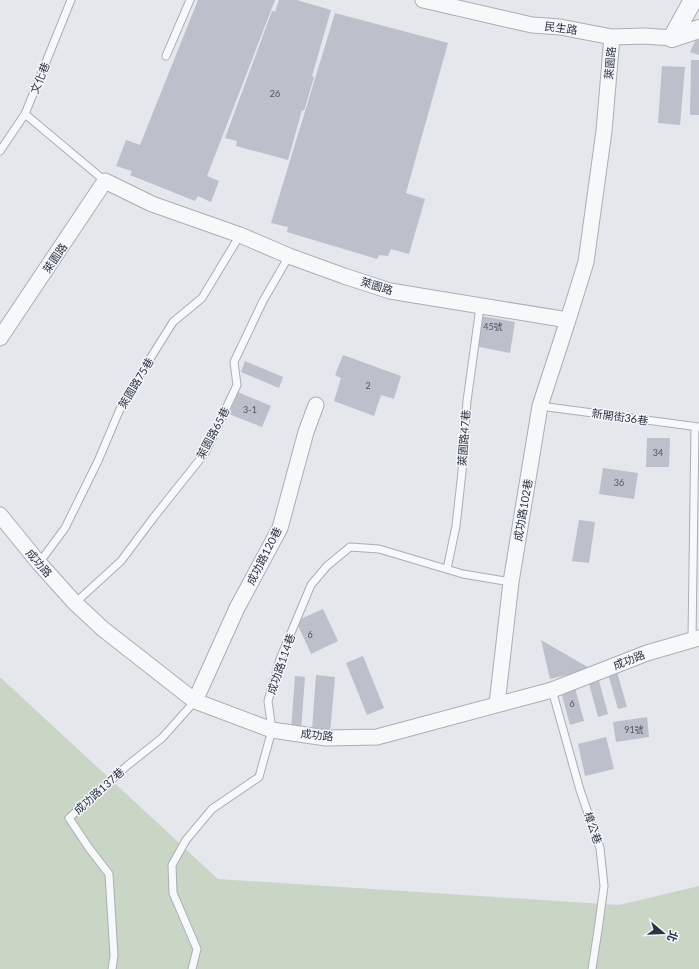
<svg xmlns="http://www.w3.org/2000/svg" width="699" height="969" font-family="Lato,'Noto Sans TC',sans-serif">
<rect width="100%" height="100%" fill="#e4e7ec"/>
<path fill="#c9d6c5" d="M0,677L218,879L619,905L699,886V969H0Z"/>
<path fill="#bbc0ca" d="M198,0H275L207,176L219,181L211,202L198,196L195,201L130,175L132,171L116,166L126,140L140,145Z
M279,0H297L331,10L312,76L314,77L304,111L302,110L288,160L236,146L237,141L225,138L272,11L275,12Z
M335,13L448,43L406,193L425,199L409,254L391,249L388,256L379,255L377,259L287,232L288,227L271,223Z
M696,39L699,40V55L690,52Z
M691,60H699V115H690Z
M662,66L685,67L680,125L658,123Z
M481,316L515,322L510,353L475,346Z
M343,355L401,376L394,399L381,395L374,416L334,401L341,378L335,375Z
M245,361L283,377L279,388L241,372Z
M238,392L271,406L262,427L229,414Z
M647,438H670L669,467H646Z
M603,468L638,473L634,499L599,494Z
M579,520L595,522L589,563L572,561Z
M323,609L338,641L311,654L296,621Z
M541,640L591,669L550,679Z
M363,656L384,708L367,715L346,663Z
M617,672L627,707L618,709L608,674Z
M316,675L335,677L330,733L312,731Z
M295,676L305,677L301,730H291Z
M598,677L608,714L598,717L588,680Z
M574,684L584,721L570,725L560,688Z
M647,717L649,737L616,742L613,722Z
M606,737L614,769L585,776L578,744Z"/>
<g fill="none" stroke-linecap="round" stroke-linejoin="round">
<g stroke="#a9aeb7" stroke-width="9">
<path id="service" d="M166,56L190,0
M25,114L105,181
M0,151L25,114L71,0
M540,406L699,427
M39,563L65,528L98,461L123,402L173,322L202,298L240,235
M447,569L456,526L462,472L467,401L480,307
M75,603L121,561L154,517L205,453L237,385L234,362L263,301L289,256
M692,639L695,427
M552,690L580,790L600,848L604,886L598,930L592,969
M112,969L114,956L109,874L89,848L69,818L128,765L162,738L195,701
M192,969L197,949L173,893L172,865L186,840L212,809L259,777L272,730L268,701L280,659L311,585L327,566L350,547L379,549L463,574L511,582"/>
</g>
<g stroke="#a9aeb7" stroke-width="17">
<path id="minor" d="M423,0L532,25L560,27L612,37L645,36L672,38
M0,338L105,181L152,204L240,235L289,256L344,276L390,291L568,320L586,262L604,131L612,37
M0,515L39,563L75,603L103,629L195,701L272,730L326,738L377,737L552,690L647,653L699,638
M195,701L237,608L280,528L306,432L316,405
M497,704L511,582L540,406L568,320"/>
</g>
<g stroke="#a9aeb7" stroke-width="20">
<path id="tertiary" d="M672,38L693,0
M672,38L699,29"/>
</g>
<use href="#service" stroke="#f7f8fa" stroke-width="7"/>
<use href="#minor" stroke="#f7f8fa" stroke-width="15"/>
<use href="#tertiary" stroke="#f7f8fa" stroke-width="18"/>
</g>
<g text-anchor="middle" stroke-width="3" stroke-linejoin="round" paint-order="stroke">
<g font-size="9" fill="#4f5766">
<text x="275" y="97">26</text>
<text x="493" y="330">45號</text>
<text x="368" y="389">2</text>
<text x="250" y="413">3-1</text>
<text x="658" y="456">34</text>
<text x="619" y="486">36</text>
<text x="310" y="638">6</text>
<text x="572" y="707">6</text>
<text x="634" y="733">91號</text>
</g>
<g font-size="11" fill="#2b3445" stroke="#f4f6f9">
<text transform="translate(561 28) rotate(8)" y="4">民生路</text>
<text transform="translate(610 63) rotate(-85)" y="4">萊園路</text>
<text transform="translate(40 78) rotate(-68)" y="4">文化巷</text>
<text transform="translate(55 258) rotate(-56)" y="4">萊園路</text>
<text transform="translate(377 286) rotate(17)" y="4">萊園路</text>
<text transform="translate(136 383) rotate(-59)" y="4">萊園路75巷</text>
<text transform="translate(620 417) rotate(8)" y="4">新開街36巷</text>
<text transform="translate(213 433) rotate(-62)" y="4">萊園路65巷</text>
<text transform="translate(464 438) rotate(-86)" y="4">萊園路47巷</text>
<text transform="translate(523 510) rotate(-80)" y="4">成功路102巷</text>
<text transform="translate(264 556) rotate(-63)" y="4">成功路120巷</text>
<text transform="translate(39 563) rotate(49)" y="4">成功路</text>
<text transform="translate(629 660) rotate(-21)" y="4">成功路</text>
<text transform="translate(281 664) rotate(-71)" y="4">成功路114巷</text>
<text transform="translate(317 735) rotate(6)" y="4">成功路</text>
<text transform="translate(99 791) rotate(-42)" y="4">成功路137巷</text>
<text transform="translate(593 828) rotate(71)" y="4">樟公巷</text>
</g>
</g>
<g transform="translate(663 933) rotate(109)" stroke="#f4f6f9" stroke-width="3" paint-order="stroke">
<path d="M0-3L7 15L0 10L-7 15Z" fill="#2b3445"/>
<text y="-6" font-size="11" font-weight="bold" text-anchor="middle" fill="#2b3445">北</text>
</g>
</svg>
